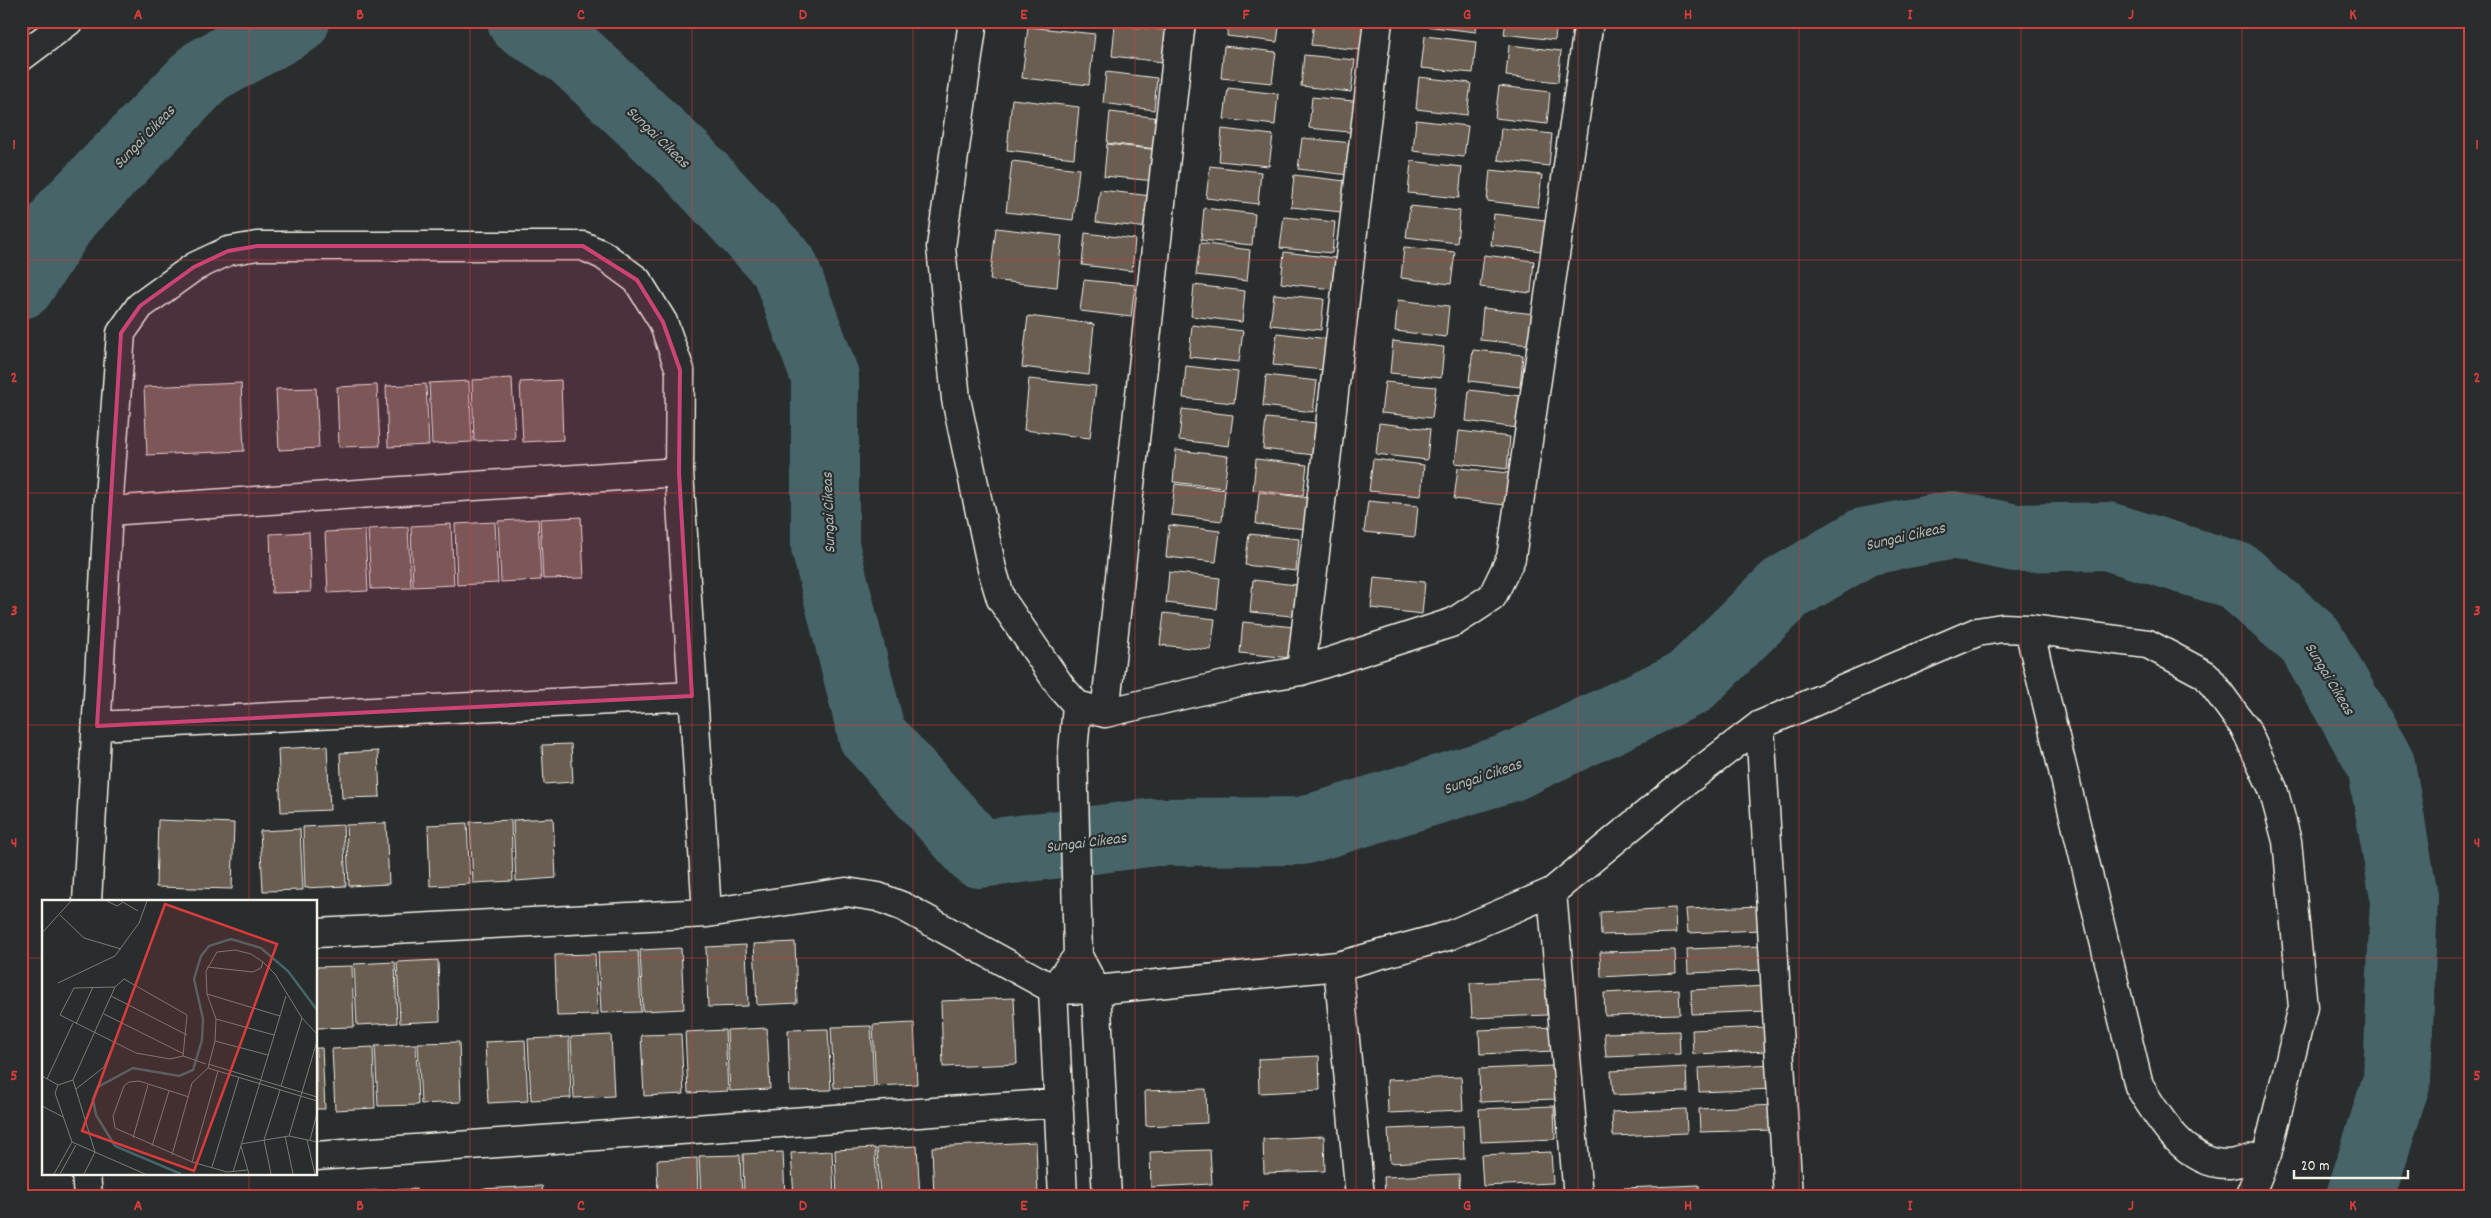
<svg xmlns="http://www.w3.org/2000/svg" width="2491" height="1218" font-family="Dekko,sans-serif">
<rect width="100%" height="100%" fill="#2a2d2e"/>
<filter id="ink" filterUnits="userSpaceOnUse"><feTurbulence type="fractalNoise" baseFrequency=".02" numOctaves="2"/><feDisplacementMap in="SourceGraphic" scale="10" xChannelSelector="R" yChannelSelector="G"/><feConvolveMatrix kernelMatrix="1 2 1 2 8 2 1 2 1" color-interpolation-filters="sRGB"/></filter>
<g filter="url(#ink)">
<g fill="none" stroke-linecap="round" stroke-linejoin="round">
<path stroke="#466568" stroke-width="68" d="M521,21L573,54L685,160L784,266L825,377V546L872,735L979,854L1156,832L1302,831L1509,768L1689,683L1785,589L1864,542L1953,525L2015,538L2107,536L2237,576L2310,640L2381,764L2404,897L2397,1080L2360,1197
M21,285L66,215L205,72L296,21"/>
</g>
<path fill="#6a5d51" stroke="#f4f1e8" d="M21,21H37L21,34Z
M1131,21H1166V25Z
M1228,21H1280L1277,42L1227,36Z
M1314,21H1365L1362,50L1311,45Z
M1425,21H1477L1476,32L1425,26Z
M1506,21H1557L1555,40L1504,34Z
M1115,25L1166,30L1163,62L1112,56Z
M1028,27L1095,34L1089,85L1022,78Z
M1425,36L1476,42L1473,73L1421,68Z
M1509,45L1561,51L1558,82L1506,76Z
M1224,46L1276,52L1272,83L1221,78Z
M1304,55L1355,60L1351,92L1301,86Z
M1106,72L1157,78L1154,110L1103,103Z
M1419,77L1471,83L1467,115L1416,109Z
M1499,86L1550,92L1547,124L1495,118Z
M1228,88L1278,94L1275,125L1224,119Z
M1312,97L1363,102L1359,133L1309,128Z
M1012,99L1079,107L1074,158L1007,150Z
M1110,112L1160,118L1157,149L1107,143Z
M1416,120L1468,126L1464,157L1413,151Z
M1501,128L1552,134L1549,166L1498,160Z
M1222,129L1273,135L1269,166L1219,161Z
M1302,138L1352,143L1349,175L1298,169Z
M1107,144L1158,150L1155,181L1104,176Z
M1012,161L1079,169L1073,220L1006,212Z
M1411,161L1462,167L1459,198L1408,193Z
M1210,166L1261,172L1258,204L1206,198Z
M1490,170L1542,175L1538,207L1487,201Z
M1294,175L1345,181L1342,212L1291,207Z
M1100,190L1151,196L1148,228L1096,222Z
M1410,206L1460,211L1457,243L1406,237Z
M1204,208L1255,214L1252,245L1201,240Z
M1494,214L1545,220L1542,251L1491,245Z
M1284,217L1335,222L1332,253L1280,248Z
M996,228L1062,236L1057,287L990,280Z
M1085,233L1135,239L1132,271L1082,265Z
M1200,243L1250,250L1247,281L1196,275Z
M1404,247L1455,252L1451,284L1401,278Z
M1284,252L1335,258L1332,289L1281,283Z
M1484,255L1534,261L1531,293L1480,287Z
M1084,280L1135,285L1131,317L1080,311Z
M1194,285L1245,291L1242,322L1191,316Z
M1274,294L1324,299L1321,330L1270,325Z
M1398,300L1449,306L1446,337L1395,331Z
M1483,308L1534,314L1531,345L1480,340Z
M1028,316L1094,324L1089,375L1022,367Z
M1192,325L1243,331L1239,362L1189,357Z
M1277,333L1328,339L1324,370L1273,365Z
M1393,341L1444,347L1441,378L1390,373Z
M1473,350L1523,355L1520,387L1469,381Z
M1186,366L1238,372L1234,403L1183,398Z
M1266,375L1317,381L1313,412L1263,406Z
M512,378L515,439L474,441L472,380Z
M1029,379L1096,386L1090,438L1024,430Z
M561,380L563,440L523,442L520,382Z
M469,381L472,442L432,444L429,383Z
M1385,382L1436,387L1432,418L1381,413Z
M241,383L244,451L147,455L144,387Z
M426,384L429,445L388,447L386,386Z
M377,385L380,446L339,447L337,387Z
M316,388L319,448L279,450L276,389Z
M1469,390L1521,396L1517,428L1466,421Z
M1182,409L1233,415L1229,446L1179,440Z
M1266,418L1317,423L1314,455L1263,449Z
M1379,423L1430,429L1427,460L1376,454Z
M1459,431L1510,437L1507,469L1455,463Z
M1176,450L1228,456L1224,488L1173,482Z
M1256,459L1307,465L1303,496L1253,490Z
M1373,459L1424,465L1421,496L1369,491Z
M1458,468L1509,473L1505,505L1454,499Z
M1175,484L1225,490L1222,521L1171,515Z
M1259,492L1310,498L1307,529L1256,524Z
M1368,501L1418,506L1415,537L1364,532Z
M581,517L584,578L543,579L540,519Z
M538,519L541,580L501,582L498,521Z
M495,522L498,583L457,585L455,524Z
M451,524L454,585L413,587L411,526Z
M1169,525L1220,531L1216,562L1166,557Z
M408,527L411,588L371,589L368,529Z
M365,530L368,591L328,593L325,532Z
M309,532L311,592L272,593L270,534Z
M1249,534L1299,539L1296,571L1245,565Z
M1169,572L1220,578L1217,609L1166,603Z
M1374,577L1425,582L1422,614L1371,608Z
M1253,580L1305,586L1302,617L1250,612Z
M1164,613L1215,619L1211,650L1160,645Z
M1243,622L1294,627L1291,658L1240,653Z
M571,744L573,782L544,784L542,745Z
M327,746L330,810L281,812L278,749Z
M378,751L380,797L342,798L340,753Z
M553,818L556,878L516,881L513,820Z
M158,820L234,823L232,889L156,887Z
M511,820L513,881L473,883L470,822Z
M386,823L389,884L349,886L346,825Z
M467,823L470,884L430,886L428,825Z
M343,825L346,886L305,888L303,827Z
M300,829L303,890L263,891L260,831Z
M1761,906L1762,930L1688,933L1686,909Z
M1675,908L1676,933L1601,935L1600,912Z
M795,942L797,1003L757,1005L754,944Z
M746,945L748,1006L708,1007L706,947Z
M1762,946L1763,970L1688,973L1687,949Z
M681,948L684,1009L643,1011L640,950Z
M1675,950L1676,973L1601,977L1600,952Z
M638,951L641,1012L601,1013L598,952Z
M595,954L598,1015L557,1016L555,955Z
M438,960L440,1021L400,1023L397,962Z
M395,962L397,1023L357,1025L354,964Z
M352,966L354,1027L316,1028V967Z
M1545,980L1547,1015L1472,1018L1470,983Z
M1766,986L1767,1011L1692,1014L1691,990Z
M1679,989L1680,1014L1605,1016L1604,993Z
M1014,998L1017,1064L943,1067L941,1001Z
M914,1023L917,1084L876,1086L873,1025Z
M871,1026L874,1087L834,1088L831,1027Z
M1554,1027L1555,1051L1480,1054L1479,1030Z
M1766,1027L1768,1051L1693,1054L1692,1030Z
M767,1028L770,1089L730,1091L727,1030Z
M828,1029L831,1090L790,1091L788,1030Z
M725,1030L728,1091L688,1093L685,1032Z
M1679,1031L1680,1054L1606,1057L1604,1033Z
M681,1034L684,1094L644,1096L641,1035Z
M611,1035L614,1096L574,1098L571,1037Z
M569,1037L571,1098L531,1100L528,1039Z
M525,1040L528,1101L488,1103L485,1042Z
M459,1042L461,1102L421,1104L418,1043Z
M416,1044L418,1105L378,1106L375,1046Z
M373,1047L375,1108L335,1110L332,1049Z
M316,1048H322L325,1109H316Z
M1319,1056L1320,1090L1259,1093L1258,1059Z
M1773,1064L1774,1089L1699,1092L1698,1068Z
M1553,1066L1555,1099L1480,1102L1479,1069Z
M1686,1067L1687,1092L1613,1095L1611,1071Z
M1461,1077L1463,1110L1388,1113L1387,1080Z
M1206,1089L1207,1123L1146,1126L1145,1091Z
M1774,1105L1775,1130L1700,1132L1699,1109Z
M1554,1106L1555,1139L1481,1142L1479,1109Z
M1686,1109L1687,1133L1613,1136L1612,1112Z
M1463,1126L1464,1159L1390,1163L1388,1129Z
M1324,1136L1325,1171L1264,1173L1263,1139Z
M1036,1142L1038,1197H934L932,1147Z
M917,1146L920,1197H880L877,1148Z
M875,1148L877,1197H837L835,1150Z
M1210,1150L1212,1184L1151,1187L1150,1152Z
M832,1151L834,1197H794L791,1153Z
M783,1152L785,1197H744L743,1154Z
M1551,1152L1553,1183L1483,1186L1481,1155Z
M740,1155L742,1197H701L699,1156Z
M697,1158L698,1197H658L657,1160Z
M1459,1174L1460,1197H1385L1384,1177Z
M1699,1185L1700,1197H1625L1624,1188Z
M542,1186L543,1197H482L481,1189Z
M416,1189V1197H367L366,1191Z
M1560,1193V1197H1490V1195Z"/>
<g fill="none" stroke-linecap="round" stroke-linejoin="round">
<g stroke="#f4f1e8" stroke-width="31">
<path id="minor" d="M973,21L941,247L956,399L992,569L1001,599L1061,687L1077,705L1105,713L1251,679L1301,671L1454,622L1492,597L1511,558L1589,21
M21,57L69,21
M108,511L679,472
M2029,629L2139,1086C2157,1116 2187,1166 2229,1164C2241,1163 2255,1157 2267,1154
M1301,671L1378,21
M1077,705L1073,752L1078,956
M1105,713L1181,21
M1760,725L1788,1197
M97,726L692,696
M1552,892L1578,1197
M87,902L108,511L121,333L140,306L194,267L228,251L257,246H583L603,255L637,280L663,322L680,370L679,472L707,913
M316,933L707,913L846,892L878,897L904,907L1053,989L1096,990L1338,966L1448,936L1552,892L1674,791L1760,725L1977,632L2002,628L2029,629L2148,644L2206,675L2245,728L2273,789L2287,841L2303,1007L2267,1154L2249,1197
M1338,966L1360,1197
M316,1156L1059,1103
M86,1174L88,1197
M1063,1197L1053,989L1078,956L1096,990L1107,1197"/>
</g>
<use href="#minor" stroke="#2a2d2e" stroke-width="28"/>
</g>
</g>
<path fill="#cc4377" fill-opacity="0.2" stroke="#cc4377" stroke-width="4" stroke-linejoin="round" d="M257,246H583L637,280L663,322L680,370L679,472L692,696L97,726L121,333L140,306L194,267L228,251Z"/>
<path fill="none" stroke="#d93c3b" stroke-width="1" stroke-opacity="0.55" d="M249,21V902M470,21V1197M692,21V1197M913,21V1197M1135,21V1197M1356,21V1197M1578,21V1197M1799,21V1197M2021,21V1197M2242,21V1197M21,260H2470M21,493H2470M21,725H2470M21,958H44M316,958H2470M249,1174V1197"/>
<g text-anchor="middle" stroke-width="4.5" stroke-linejoin="round" paint-order="stroke">
<g font-size="16" font-style="italic" fill="#aeb9b5" stroke="#2a2d2e">
<text transform="translate(143 136) rotate(-46)" y="6">Sungai Cikeas</text>
<text transform="translate(659 136) rotate(44)" y="6">Sungai Cikeas</text>
<text transform="translate(827 513) rotate(-92)" y="6">Sungai Cikeas</text>
<text transform="translate(1905 535) rotate(-13)" y="6">Sungai Cikeas</text>
<text transform="translate(2331 678) rotate(59)" y="6">Sungai Cikeas</text>
<text transform="translate(1482 775) rotate(-19)" y="6">Sungai Cikeas</text>
<text transform="translate(1086 841) rotate(-7)" y="6">Sungai Cikeas</text>
</g>
</g>
<g transform="translate(42 900)">
<rect width="275" height="275" fill="#2a2d2e"/>
<path fill="none" stroke="#466568" stroke-width="2.5" d="M139,274L73,246L54,215L51,199L56,187L91,168L137,176L151,170L160,140L161,119L152,79L159,56L167,46L189,39L219,48L246,71L275,110"/>
<path fill="none" stroke="#7b7b78" stroke-width="1" d="M65,1L75,6L80,3M79,1L96,11M18,15L42,38L79,49M0,33L29,1M165,67L211,72L219,68L221,62M82,79L145,115L141,156L128,159L94,153L18,115L32,88L73,87ZM16,83L73,56L97,23L105,1M73,87L31,180L16,185L13,193L30,242L103,274M165,94L238,116M69,96L145,135M62,114L142,154M174,119L232,135M34,124L51,87M173,141L226,155M141,156L164,164M166,164L275,197M166,168L275,201M0,176L16,185M5,179L31,123M31,180L53,252L42,274M239,186L260,118M34,189L62,167L72,142M147,197L97,181L87,182L82,186L71,216L73,228L150,262L185,272L206,270M0,206L21,217M243,236L251,274M247,236L275,242M91,238L106,185M265,240L273,274M268,240L275,213M199,244L247,236L275,141M110,246L127,191M199,246L207,274M130,255L150,183L166,168L173,141L174,119L165,94L164,71L175,52L193,50L209,54L221,62L233,74L260,118L275,134M150,262L176,171M170,267L197,177M191,272L244,96M12,274L30,242M18,274L34,245M229,274L222,240L238,190"/>
<path fill="#d93c3b" fill-opacity="0.15" stroke="#d93c3b" stroke-width="2.5" d="M123,4L235,44L152,271L40,231Z"/>
<rect width="275" height="275" fill="none" stroke="#f4f1e8" stroke-width="2.5"/>
</g>
<rect width="2491" height="1218" fill="none" stroke="#2a2d2e" stroke-width="55"/>
<path d="M2294 1170v8h114v-8" fill="none" stroke="#f4f1e8" stroke-width="2.5"/>
<text x="2301" y="1170" font-size="15" fill="#f4f1e8" stroke="#2a2d2e" stroke-width="4" paint-order="stroke">20 m</text>
<rect x="28" y="28" width="2436" height="1162" fill="none" stroke="#d93c3b" stroke-width="2"/>
<g font-size="16" text-anchor="middle" font-weight="bold" fill="#d93c3b">
<text x="138" y="19">A</text>
<text x="360" y="19">B</text>
<text x="581" y="19">C</text>
<text x="803" y="19">D</text>
<text x="1024" y="19">E</text>
<text x="1246" y="19">F</text>
<text x="1467" y="19">G</text>
<text x="1688" y="19">H</text>
<text x="1910" y="19">I</text>
<text x="2131" y="19">J</text>
<text x="2353" y="19">K</text>
<text x="14" y="149">1</text>
<text x="2477" y="149">1</text>
<text x="14" y="382">2</text>
<text x="2477" y="382">2</text>
<text x="14" y="615">3</text>
<text x="2477" y="615">3</text>
<text x="14" y="847">4</text>
<text x="2477" y="847">4</text>
<text x="14" y="1080">5</text>
<text x="2477" y="1080">5</text>
<text x="138" y="1210">A</text>
<text x="360" y="1210">B</text>
<text x="581" y="1210">C</text>
<text x="803" y="1210">D</text>
<text x="1024" y="1210">E</text>
<text x="1246" y="1210">F</text>
<text x="1467" y="1210">G</text>
<text x="1688" y="1210">H</text>
<text x="1910" y="1210">I</text>
<text x="2131" y="1210">J</text>
<text x="2353" y="1210">K</text>
</g>
</svg>
